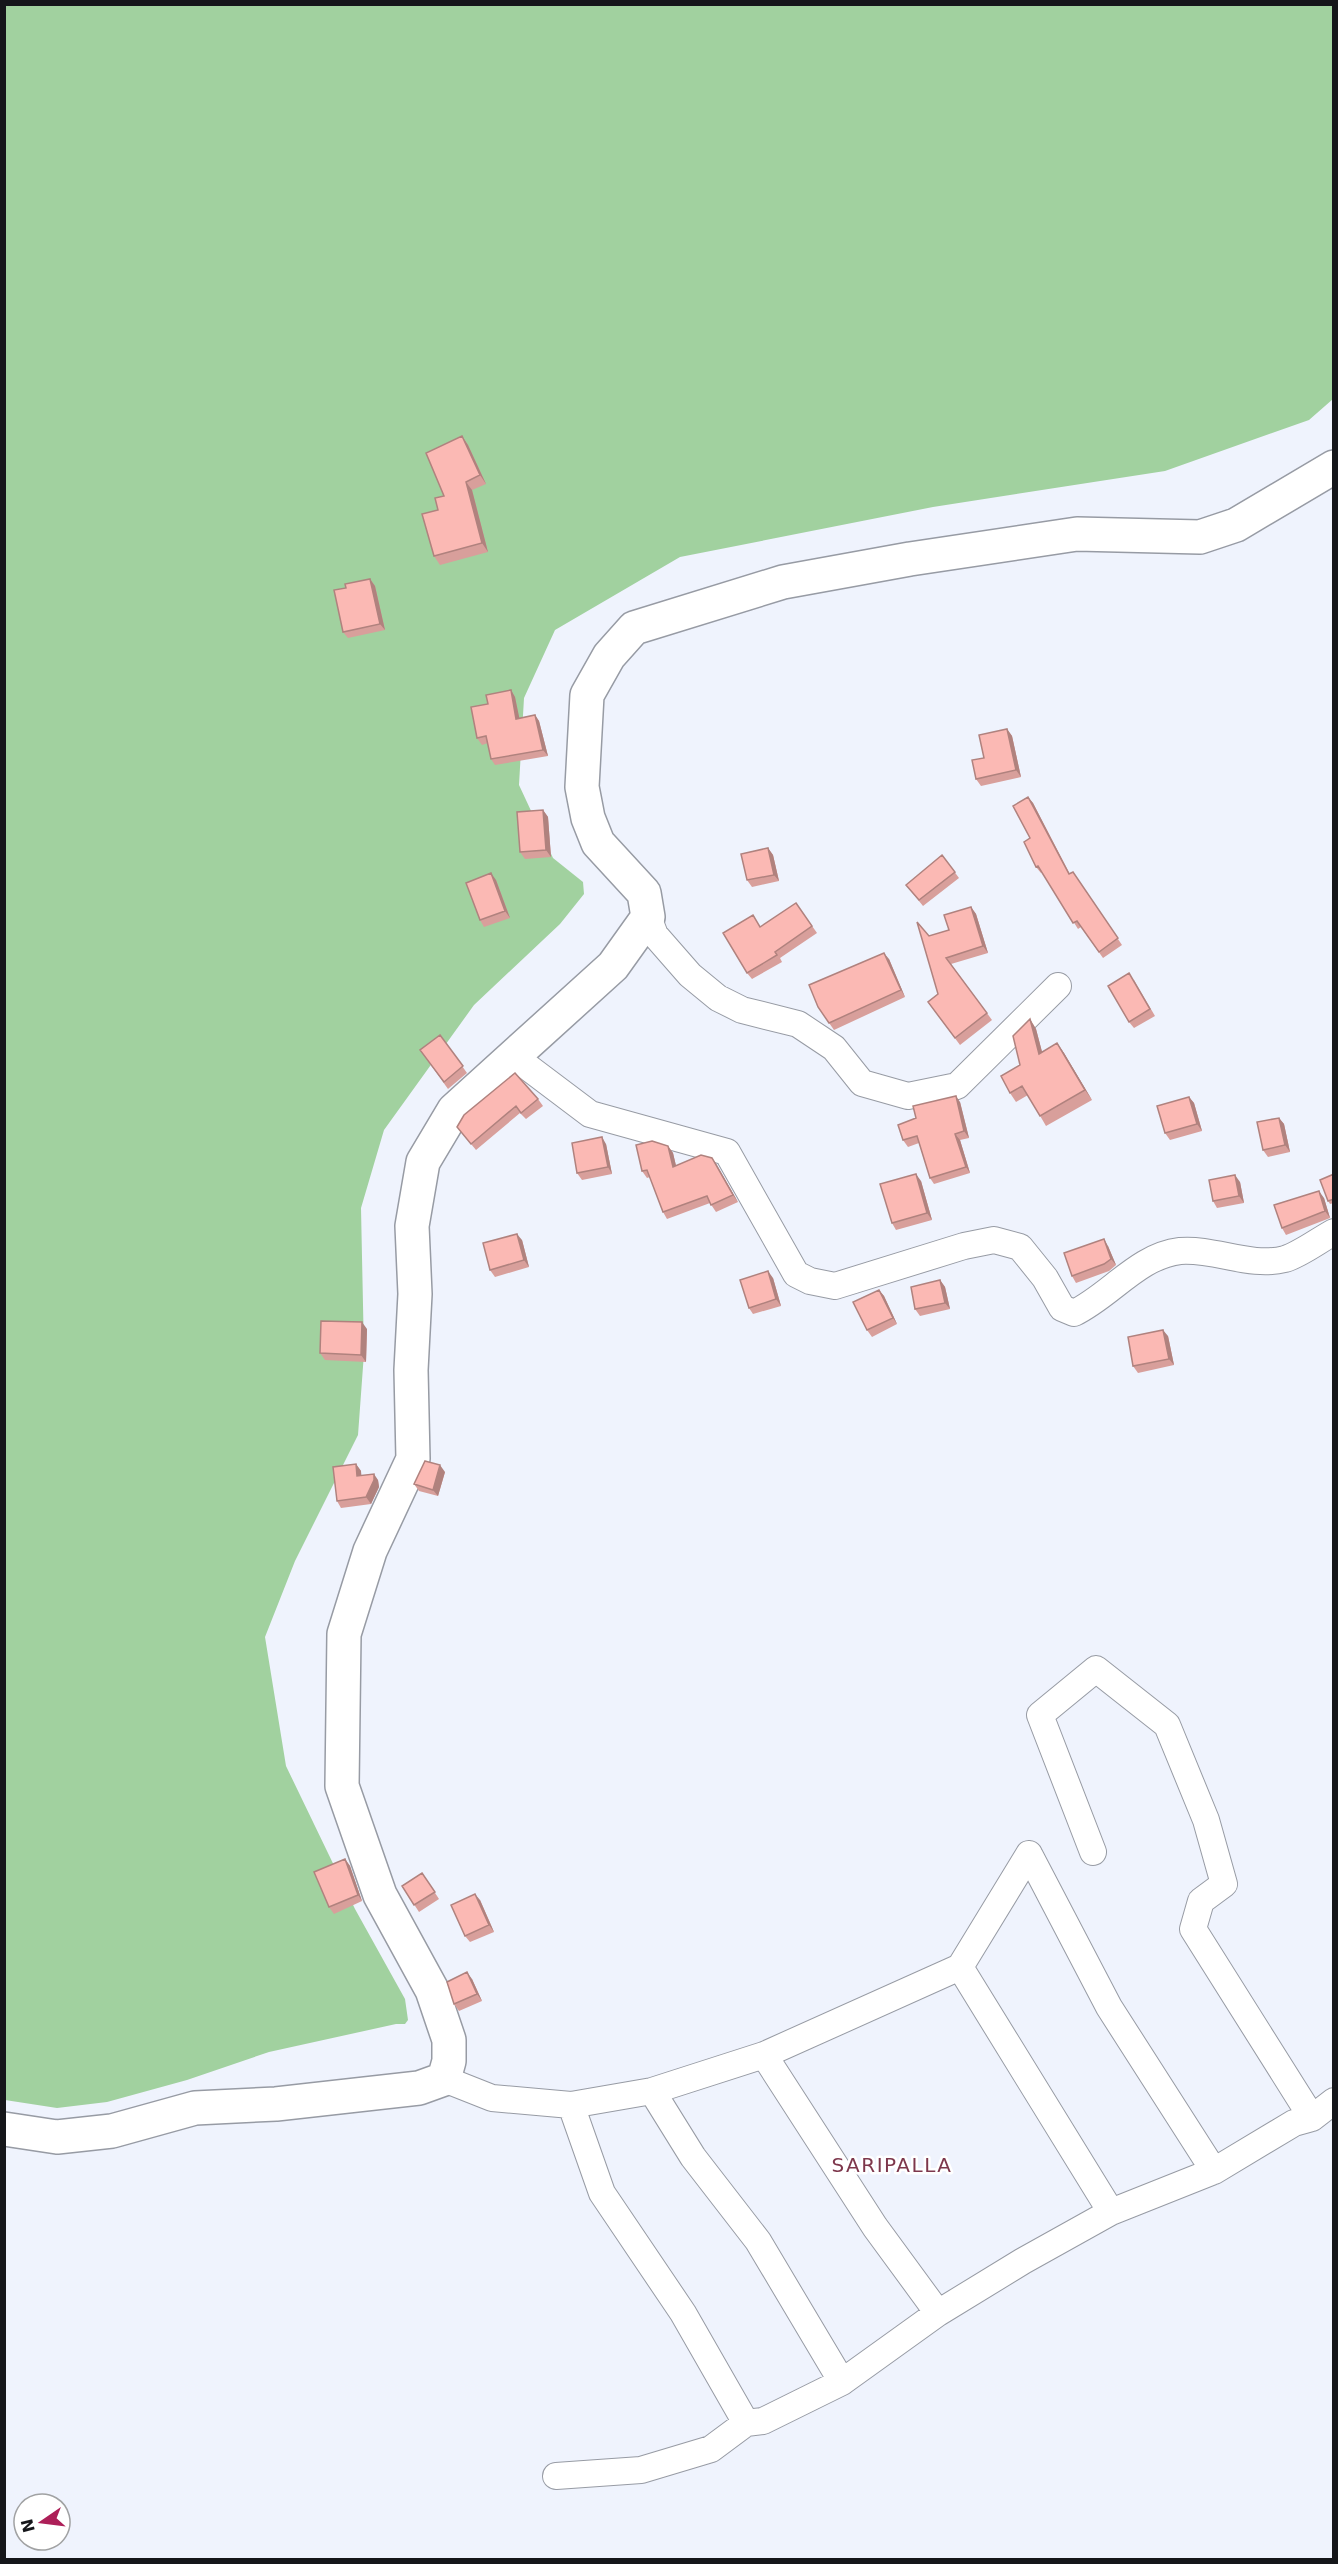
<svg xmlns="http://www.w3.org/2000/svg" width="1338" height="2564" font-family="'DejaVu Sans',sans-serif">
<rect width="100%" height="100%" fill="#eff3fd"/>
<path fill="#a1d19f" d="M5,5H1333V399L1309,420L1165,471L933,507L680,557L555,630L524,698L519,785L553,858L583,882L584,894L560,924L474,1005L384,1130L361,1208L364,1353L358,1435L295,1561L265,1637L286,1766L355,1909L405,1999L408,2020L405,2024H396L269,2052L187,2080L107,2102L57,2108L5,2100Z"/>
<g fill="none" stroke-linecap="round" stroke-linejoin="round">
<g stroke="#979ba4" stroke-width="28">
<path id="street" d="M648,917L655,935L690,975L718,998L742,1010L798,1024L834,1048L862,1083L908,1096L957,1086L1058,986
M513,1056L590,1114L727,1152L796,1274L810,1281L835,1286L964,1246L994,1240L1020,1247L1045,1278L1062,1308L1074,1313C1111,1295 1138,1256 1180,1251C1215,1248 1250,1268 1285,1259C1301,1254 1319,1240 1334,1232
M1093,1852L1040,1715L1096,1669L1167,1725L1206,1820L1224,1884L1201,1901L1193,1929L1312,2118
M1029,1854L1109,2007L1214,2171
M960,1967L1111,2212
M764,2055L875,2227L938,2313
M444,2079L492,2098L571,2105L652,2091L764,2055L960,1967L1029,1854
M652,2091L693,2157L758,2241L842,2382
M571,2105L602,2193L683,2313L746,2423
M556,2476L641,2470L711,2449L746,2423L763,2421L842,2382L938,2313L1023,2261L1111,2212L1214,2171L1294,2123L1312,2118L1334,2101"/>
</g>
<g stroke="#979ba4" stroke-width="36">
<path id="secondary" d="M4,2129L57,2137L112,2131L195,2108L276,2104L419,2088L444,2079L449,2061V2040L432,1990L380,1895L342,1786L344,1634L370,1551L413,1459L411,1370L415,1294L412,1226L423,1162L454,1110L613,966L648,917L644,893L598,843L588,818L582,787L587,695L609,656L634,628L783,582L910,559L1077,534L1200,537L1236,525L1334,467"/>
</g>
<use href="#street" stroke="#fff" stroke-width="26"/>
<use href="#secondary" stroke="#fff" stroke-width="33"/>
</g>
<path fill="#d89f9b" d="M462,436L468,445L486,484L472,490L488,552L440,565L434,556L438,510L444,496Z
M370,579L375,586L385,630L348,638L343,632L346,588Z
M511,690L515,697L519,718L535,715L539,721L548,756L495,765L491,759L488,743L482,745L477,738L488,704Z
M1007,729L1012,736L1021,777L981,786L976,779L984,758Z
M1028,797L1033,803L1070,874L1073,872L1122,945L1103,958L1081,927L1078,929L1042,872L1041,873L1036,867L1030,838Z
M543,810L548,817L551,857L525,859L520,852Z
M768,848L773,855L779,881L752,887L747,880Z
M942,855L959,878L923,906L906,885Z
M496,880L510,918L484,927L480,920Z
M796,903L817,933L780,958L782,962L752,979L747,973L761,927Z
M971,907L976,914L988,953L951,964L992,1020L960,1045L928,1002L938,994L929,936L949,930Z
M889,959L905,997L834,1030L818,1007Z
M1134,980L1155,1016L1134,1028L1129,1022Z
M1030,1019L1036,1029L1042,1052L1057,1043L1064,1053L1092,1100L1046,1126L1028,1095L1016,1102L1010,1093L1020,1065Z
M440,1035L467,1073L448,1089L420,1050Z
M1189,1097L1194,1103L1202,1131L1170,1140L1165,1133Z
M538,1099L543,1106L526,1119L520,1113L476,1150L457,1127L464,1115Z
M960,1102L969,1138L960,1140L970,1173L934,1184L930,1178L919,1143L908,1147L903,1140Z
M1279,1118L1284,1124L1290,1152L1268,1157L1263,1150Z
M606,1144L612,1174L582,1180L577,1173Z
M668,1146L673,1153L676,1166L712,1158L738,1202L716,1212L710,1203L667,1219L663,1212L650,1177L647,1178L642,1171Z
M1334,1174V1203L1330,1204L1328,1201Z
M921,1181L932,1220L896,1230L892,1223Z
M1240,1182L1244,1203L1217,1208L1213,1201Z
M1324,1198L1330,1218L1286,1235L1282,1228Z
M522,1240L529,1267L495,1277L490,1270Z
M1108,1246L1116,1265L1109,1271L1076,1283L1072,1276Z
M773,1278L781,1306L753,1314L749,1308Z
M940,1280L945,1287L950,1309L920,1316L915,1309Z
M879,1290L884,1296L897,1324L872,1337L867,1330Z
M367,1329L366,1362L325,1360L320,1353Z
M1168,1336L1174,1365L1138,1373L1133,1366Z
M356,1464L361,1471V1475L378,1480L379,1487L371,1504L341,1508L337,1501Z
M445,1472L438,1496L419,1491L414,1484Z
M345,1859L350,1866L362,1901L334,1914L329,1907Z
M422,1873L439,1899L419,1912L402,1886Z
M480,1900L494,1932L470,1942L465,1936Z
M472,1979L482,2001L459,2011L454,2004Z"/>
<path fill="#b0827e" d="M462,436L468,445L486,484L480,475Z
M466,482L472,490L488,552L482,543Z
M370,579L375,586L385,630L380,624Z
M511,690L515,697L521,726L516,719Z
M535,715L539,721L548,756L543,750Z
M1007,729L1012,736L1021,777L1016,770Z
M1028,797L1033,803L1073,881L1069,874Z
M543,810L548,817L551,857L546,850Z
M768,848L773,855L779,881L774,875Z
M491,873L496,880L510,918L505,911Z
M971,907L976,914L988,953L983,946Z
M884,953L889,959L905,997L901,990Z
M1030,1019L1036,1029L1045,1063L1039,1054Z
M1057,1043L1064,1053L1092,1100L1085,1090Z
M956,1096L960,1102L969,1138L964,1131Z
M1189,1097L1194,1103L1202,1131L1197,1124Z
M1279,1118L1284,1124L1290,1152L1285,1145Z
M955,1134L960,1140L970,1173L966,1167Z
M602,1137L606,1144L612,1174L608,1167Z
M668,1146L673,1153L678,1174L673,1167Z
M712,1158L717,1165L738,1202L733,1195Z
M916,1174L921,1181L932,1220L927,1213Z
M1235,1175L1240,1182L1244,1203L1239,1196Z
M1319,1191L1324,1198L1330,1218L1325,1211Z
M517,1234L522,1240L529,1267L524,1260Z
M1104,1239L1108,1246L1116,1265L1111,1259Z
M768,1271L773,1278L781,1306L776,1299Z
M940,1280L945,1287L950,1309L945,1303Z
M879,1290L884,1296L897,1324L893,1318Z
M362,1322L367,1329L366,1362L361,1355Z
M1163,1330L1168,1336L1174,1365L1169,1359Z
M356,1464L361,1471L362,1482L357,1476Z
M440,1465L445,1472L438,1496L433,1490Z
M374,1474L378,1480L379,1487L371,1504L366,1497Z
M345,1859L350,1866L362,1901L358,1895Z
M475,1894L480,1900L494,1932L489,1925Z
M467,1972L472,1979L482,2001L477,1994Z"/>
<path fill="#fbb9b4" stroke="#b0827e" stroke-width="1.5" d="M462,436L480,475L466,482L482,543L434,556L422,514L438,510L435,498L444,496L426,453Z
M370,579L380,624L343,632L334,590L346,588L345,584Z
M511,690L516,719L535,715L543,750L491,759L486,736L477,738L471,707L488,704L486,695Z
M1007,729L1016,770L976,779L972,760L984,758L979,735Z
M1028,797L1069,874L1073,872L1118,938L1099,952L1077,921L1073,923L1038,866L1036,867L1024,842L1030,838L1013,806Z
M543,810L546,850L520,852L517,812Z
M768,848L774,875L747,880L741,854Z
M942,855L955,872L919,900L906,885Z
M491,873L505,911L480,920L466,883Z
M796,903L812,926L775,952L777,955L747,973L723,933L753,915L760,927Z
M971,907L983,946L946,958L987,1013L955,1038L928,1002L938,994L917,922L929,936L949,930L944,915Z
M884,953L901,990L829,1023L818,1007L809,985Z
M1129,973L1150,1009L1129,1022L1108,986Z
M1030,1019L1039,1054L1057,1043L1085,1090L1040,1116L1022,1086L1010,1093L1001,1076L1020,1065L1013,1036Z
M440,1035L463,1066L444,1082L420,1050Z
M515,1073L538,1099L521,1113L516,1106L471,1144L457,1127L464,1115Z
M956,1096L964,1131L955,1134L966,1167L930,1178L917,1136L903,1140L898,1125L916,1118L913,1106Z
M1189,1097L1197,1124L1165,1133L1157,1106Z
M1279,1118L1285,1145L1263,1150L1257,1122Z
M602,1137L608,1167L577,1173L572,1143Z
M652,1141L668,1146L673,1167L701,1155L712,1158L733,1195L711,1205L707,1196L663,1212L647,1170L642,1171L636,1145Z
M916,1174L927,1213L892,1223L880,1184Z
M1334,1174V1199L1328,1201L1320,1180Z
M1235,1175L1239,1196L1213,1201L1209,1180Z
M1319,1191L1325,1211L1282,1228L1274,1205Z
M517,1234L524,1260L490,1270L483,1243Z
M1104,1239L1111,1259L1104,1264L1072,1276L1064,1253Z
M768,1271L776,1299L749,1308L740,1280Z
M940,1280L945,1303L915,1309L911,1287Z
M879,1290L893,1318L867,1330L853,1302Z
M321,1321L362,1322L361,1355L320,1353Z
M1163,1330L1169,1359L1133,1366L1128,1337Z
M425,1461L440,1465L433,1490L414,1484Z
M356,1464L357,1476L374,1474V1480L366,1497L337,1501L333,1467Z
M345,1859L358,1895L329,1907L314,1872Z
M422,1873L435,1892L414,1905L402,1886Z
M475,1894L489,1925L465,1936L451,1905Z
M467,1972L477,1994L454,2004L447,1982Z"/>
<g text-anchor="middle" stroke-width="5" stroke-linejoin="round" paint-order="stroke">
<g font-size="20" letter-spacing="1.5" fill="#7d374c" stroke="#fff">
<text x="892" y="2172">SARIPALLA</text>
</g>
</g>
<rect width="1338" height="2564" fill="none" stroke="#15161a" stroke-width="12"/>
<g transform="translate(42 2522) rotate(256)"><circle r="28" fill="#ffffff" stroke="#a1a2a3" stroke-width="1.5"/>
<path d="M0-4.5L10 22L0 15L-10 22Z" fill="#ad1f58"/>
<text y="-9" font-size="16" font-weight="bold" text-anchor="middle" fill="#15161a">N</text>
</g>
</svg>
